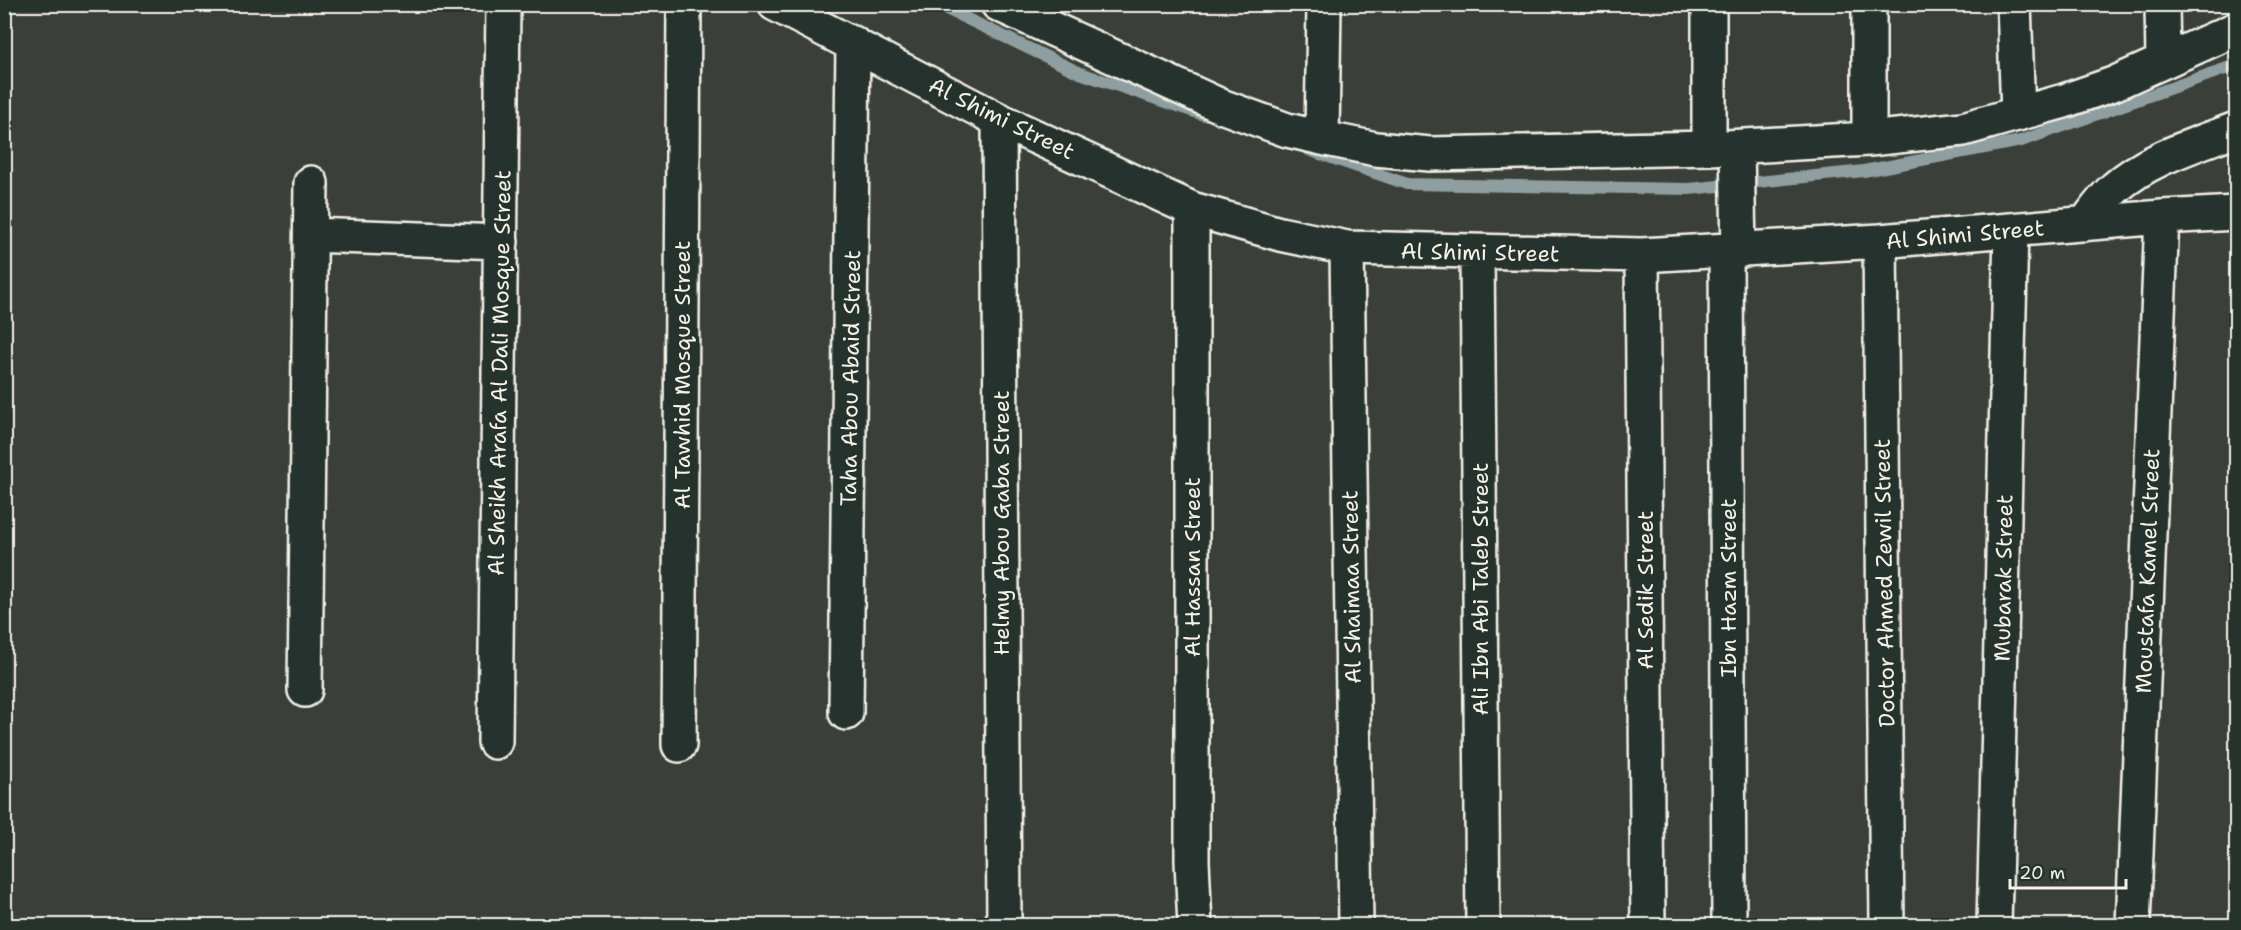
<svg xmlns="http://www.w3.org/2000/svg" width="2241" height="930" font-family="'Shantell Sans',sans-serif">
<rect width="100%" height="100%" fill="#3a4039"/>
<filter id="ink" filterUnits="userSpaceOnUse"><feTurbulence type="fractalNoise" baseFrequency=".0167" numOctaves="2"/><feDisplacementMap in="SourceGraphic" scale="12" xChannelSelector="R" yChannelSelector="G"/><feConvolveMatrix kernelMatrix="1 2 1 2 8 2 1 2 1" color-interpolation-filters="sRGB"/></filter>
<g filter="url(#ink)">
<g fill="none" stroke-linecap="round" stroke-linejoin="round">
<path stroke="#8f9fa1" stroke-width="12" d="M936,4L1080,73L1204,115
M1309,150L1407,184L1689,189L1864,171L2021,141L2236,65"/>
<g stroke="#f4f1e8" stroke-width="38">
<path id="minor" d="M775,4L999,120L1192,209L1280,234L1347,248L1642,255L1880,241L2162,217L2236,213
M998,4L1221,106L1287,130L1322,138L1376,149L1430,154L1709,148L1869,139L1963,129L2064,101L2113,84L2236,29
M1709,4V148
M1869,4V139
M2014,4L2018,114
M2162,4L2163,60
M999,120L1004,926
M1322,138L1324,4
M1737,147L1739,251
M1192,209V861L1195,926
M2085,224C2094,212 2103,198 2115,188C2149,158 2195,145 2236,129
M311,235L501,242
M1880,241L1887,926
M1347,248L1356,926
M1726,251L1729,926
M1477,252L1483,926
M1642,255L1648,926
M305,690L311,183
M846,713L853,43
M495,742L503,4
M679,745L684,4
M1994,926L2011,230
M2133,926L2162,217"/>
</g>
<use href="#minor" stroke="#26332d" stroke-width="33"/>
</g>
</g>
<g text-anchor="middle" stroke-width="6" stroke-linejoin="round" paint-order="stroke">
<g font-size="22" fill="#f4f1e8" stroke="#26332d">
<text transform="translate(1002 118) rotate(26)" y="8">Al Shimi Street</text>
<text transform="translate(1965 234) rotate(-5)" y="8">Al Shimi Street</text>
<text transform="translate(1480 252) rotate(1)" y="8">Al Shimi Street</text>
<text transform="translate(499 373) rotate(-89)" y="8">Al Sheikh Arafa Al Dali Mosque Street</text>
<text transform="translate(682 375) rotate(-90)" y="8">Al Tawhid Mosque Street</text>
<text transform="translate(850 378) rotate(-89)" y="8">Taha Abou Abaid Street</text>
<text transform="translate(1001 523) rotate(-90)" y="8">Helmy Abou Gaba Street</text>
<text transform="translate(1192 567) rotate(-90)" y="8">Al Hassan Street</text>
<text transform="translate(2147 571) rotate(-88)" y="8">Moustafa Kamel Street</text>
<text transform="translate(2003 578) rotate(-89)" y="8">Mubarak Street</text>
<text transform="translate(1884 583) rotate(-91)" y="8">Doctor Ahmed Zewil Street</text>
<text transform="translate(1351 587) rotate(-91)" y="8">Al Shaimaa Street</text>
<text transform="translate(1728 588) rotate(-90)" y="8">Ibn Hazm Street</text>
<text transform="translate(1480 589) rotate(-90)" y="8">Ali Ibn Abi Taleb Street</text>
<text transform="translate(1645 590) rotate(-90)" y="8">Al Sedik Street</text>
</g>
</g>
<rect width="2241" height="930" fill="none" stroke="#26332d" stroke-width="24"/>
<rect x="12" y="12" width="2217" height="906" fill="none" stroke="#f4f1e8" stroke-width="2" filter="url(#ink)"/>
<path d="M2010 879v9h116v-9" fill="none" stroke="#f4f1e8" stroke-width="3"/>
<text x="2019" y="879" font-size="18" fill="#f4f1e8" stroke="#26332d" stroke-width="4.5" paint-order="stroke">20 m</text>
</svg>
